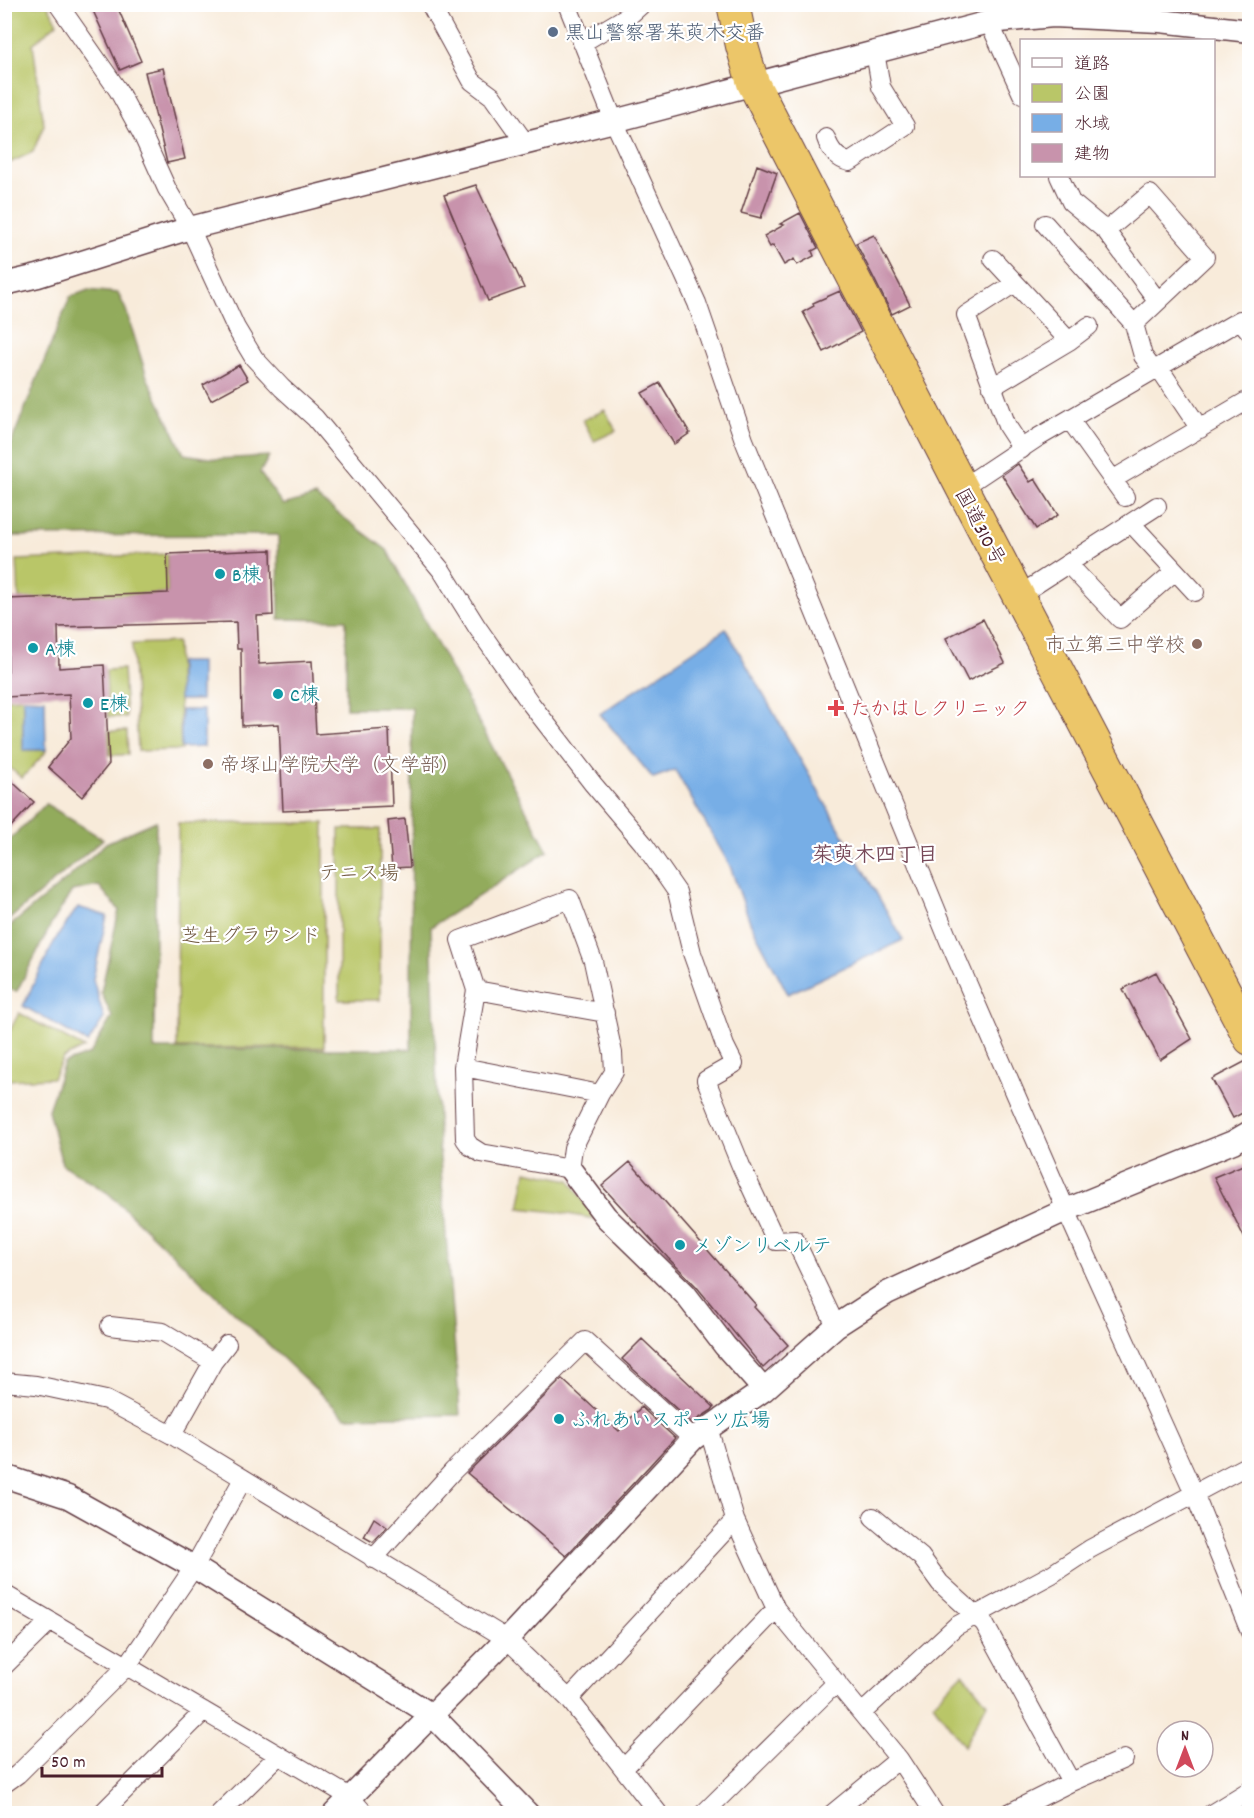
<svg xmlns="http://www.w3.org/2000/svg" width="1254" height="1818" font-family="Dekko,'Klee One',sans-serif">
<rect width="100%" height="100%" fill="#fff"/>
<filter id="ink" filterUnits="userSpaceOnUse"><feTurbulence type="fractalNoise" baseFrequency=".0167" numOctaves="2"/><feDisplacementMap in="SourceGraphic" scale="12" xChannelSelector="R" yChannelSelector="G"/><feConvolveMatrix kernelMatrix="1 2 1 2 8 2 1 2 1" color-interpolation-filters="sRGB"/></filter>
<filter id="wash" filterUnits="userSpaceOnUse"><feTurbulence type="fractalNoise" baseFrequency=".008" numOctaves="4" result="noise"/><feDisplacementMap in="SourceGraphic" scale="24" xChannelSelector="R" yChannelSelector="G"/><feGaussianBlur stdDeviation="1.35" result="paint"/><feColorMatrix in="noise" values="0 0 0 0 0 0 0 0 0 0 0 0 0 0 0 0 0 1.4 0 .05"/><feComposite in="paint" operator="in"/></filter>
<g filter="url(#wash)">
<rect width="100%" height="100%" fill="#f8ebda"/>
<path fill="#b9c668" stroke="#82724a" stroke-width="1.5" d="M4,5H48L57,23L33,44L44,125L33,152L5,165Z
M605,410L616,431L594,441L583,420Z
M167,554L168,593L19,599L17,560Z
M177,642L181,750L138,751L132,644Z
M123,669L126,717H108L106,670Z
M23,698V750H46L45,753L22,778L5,764L4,699Z
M109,731H127L128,755H110Z
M178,823H324V1047L177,1048Z
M339,829H380V1000H339Z
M19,1013L84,1048L63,1058L53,1078L5,1080V1040Z
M526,1171L570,1180L595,1219L557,1212L519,1208Z
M963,1673L987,1703L964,1746L933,1703Z"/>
<path fill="#92ab5c" stroke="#6e6544" stroke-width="1.5" d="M88,290L118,293L126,310L147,377L184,454L217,459L269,456L260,473L283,505L315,496L387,550L548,851L431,927L439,1145L460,1415L345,1417L108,1193L62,1164L48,1110L64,1063L90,1054L112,1017L101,992L119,910L99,886L72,891L52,923L17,991L5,989V930L67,879L106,843L156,821L154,1049H411L412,708H346V620L279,619L278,535L5,536V458L70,297Z
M46,804L103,839L5,923V844Z"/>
<path fill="#77aee6" stroke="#606688" stroke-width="1.5" d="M726,629L903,940L788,994L750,922L730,866L675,770L653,778L600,714Z
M179,662H201V700H179Z
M23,698L45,699L46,750H23Z
M181,710H204V747L181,748Z
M78,907L107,916L93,979L104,1018L88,1043L23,1006L55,940Z"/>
<g id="blocks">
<path fill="#c893ac" d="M90,4H116L141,61L120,70Z
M163,68L185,159L167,163L145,72Z
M757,165L777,173L761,218L741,213Z
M476,185L524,288L488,301L444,195Z
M800,213L818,248L812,251L814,256L797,265L794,259L784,265L773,245L770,247L764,236L784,225L780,224Z
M874,235L910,305L892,314L856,243Z
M840,291L861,332L824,352L803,312L814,306L813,303Z
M239,365L248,380L211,400L203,385Z
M660,383L690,433L674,444L642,393Z
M1018,464L1030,482L1035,479L1058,515L1036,529L1002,475Z
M271,550L273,615L257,616L259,664L312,661L316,734L389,729L392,806L283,811L279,724L242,726L241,649H237L236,622L58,627L59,668L104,665L109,764L82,797L48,767L71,738L69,694L4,697V671H8L6,599L168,593L167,554Z
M983,619L1005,663L968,681L946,638Z
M4,774L34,802L4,834Z
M405,819L410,867L392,868L388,821Z
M1156,972L1192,1039L1160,1060L1123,989Z
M1250,1059V1109L1233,1118L1212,1079Z
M630,1162L756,1305L754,1307L788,1345L763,1368L696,1286L668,1258L602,1186Z
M1250,1162V1249L1214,1177Z
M642,1339L714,1407L712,1410L692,1423L622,1359Z
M562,1379L619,1431L641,1407L675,1438L566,1556L467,1473Z
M374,1518L387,1527L373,1542L364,1537Z"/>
</g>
</g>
<g filter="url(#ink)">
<use href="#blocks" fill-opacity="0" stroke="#643e45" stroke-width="1.5"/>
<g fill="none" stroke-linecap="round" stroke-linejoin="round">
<g stroke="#643e45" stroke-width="20">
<path id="minor" d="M58,4L118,90L143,136L167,189L190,228L236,328L254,358L282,388L315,418L442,571L477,627L531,704L593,784L643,843L677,892L692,953L725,1046L734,1064L706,1080L741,1166L776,1241L795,1240L836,1326
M430,4L472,81L492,96L526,144
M567,4L614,121L697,303L744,440L949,941L1066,1210L1194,1493L1250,1632
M989,22L1022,94
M582,43L631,14L642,4
M826,138C830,150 838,160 850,162L905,126L881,87L875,52
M1059,176L1071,202L1106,231L1157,300
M1045,224L1134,324
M1106,231L1150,194L1205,257L1134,324L1143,356L1154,371
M993,259L1069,341
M1015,283L966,315L1007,426L1022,449
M1159,368L1200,429
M992,387L1069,341L1089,326
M1070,420L1125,497
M1112,480L1250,399
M962,488L1037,438L1240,320L1250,332
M1131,523L1195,592
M1068,564L1120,619L1175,571
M1018,596L1157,506
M570,899L593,961L613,1053L614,1072L600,1094L573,1148L570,1169L481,1153L470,1146L465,1139L463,1067L476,990L460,940Z
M476,990L605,1013
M463,1067L600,1094
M110,1326L163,1332L213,1362
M4,1382L36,1385L106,1400L172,1435L507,1639L569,1699L659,1814
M708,1427L735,1520L776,1609L899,1759L935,1814
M172,1435L213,1362L227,1344
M873,1517L921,1557L940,1583L984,1623L1071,1782
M373,1559L453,1471L585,1341L693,1439
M4,1594L350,1797L365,1814
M4,1666L50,1621
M569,1699L735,1520
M862,1713L956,1626L1052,1574L1090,1549L1250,1464
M624,1768L776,1609
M4,1784L18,1774L127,1666L194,1567L243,1479
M101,1814L204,1711
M219,1814L279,1755
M703,1814L837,1682
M832,1814L899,1759
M1007,1814L1071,1782L1124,1759
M1211,1814L1250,1790"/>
</g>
<g stroke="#643e45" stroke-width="25">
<path id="tertiary" d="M4,284L38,276L190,228L614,121L989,22L1053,16L1160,21L1250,31
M570,1169L606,1217L685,1294L725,1346L764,1390
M4,1476L68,1497L194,1567L432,1715L528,1814
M334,1814L507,1639L693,1439L764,1390L836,1326L887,1293L1066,1210L1233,1142L1250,1132"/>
</g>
<g stroke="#643e45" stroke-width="34">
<path id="trunk" d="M733,4L742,46L753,83L962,488L1250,1039"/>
</g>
<use href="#minor" stroke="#fff" stroke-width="18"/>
<use href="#tertiary" stroke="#fff" stroke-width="22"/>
<use href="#trunk" stroke="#ecc669" stroke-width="32"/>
</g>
</g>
<circle fill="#5c6f8a" stroke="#fff" stroke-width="2" cx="553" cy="32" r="6"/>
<g fill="#0f9aa8" stroke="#fff" stroke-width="2">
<circle cx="220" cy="574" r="6"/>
<circle cx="33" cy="648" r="6"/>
<circle cx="278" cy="694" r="6"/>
<circle cx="88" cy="703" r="6"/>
<circle cx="680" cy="1245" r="6"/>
<circle cx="559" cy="1419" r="6"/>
</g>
<g fill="#8d6e63" stroke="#fff" stroke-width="2">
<circle cx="1197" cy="644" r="6"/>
<circle cx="208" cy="764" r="6"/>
</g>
<path fill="#e0444e" stroke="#fff" stroke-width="2" d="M833 699h6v6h6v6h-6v6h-6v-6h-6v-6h6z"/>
<g text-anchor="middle" stroke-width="4.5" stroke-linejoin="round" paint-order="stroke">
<g font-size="20" fill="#4e5e75" stroke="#fff" text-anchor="start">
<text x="565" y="39">黒山警察署茱萸木交番</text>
</g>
<g font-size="20" fill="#4a1f2b" stroke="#fff">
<text transform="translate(981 526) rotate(62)" y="7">国道310号</text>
</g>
<g font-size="20" fill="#0d838f" stroke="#fff" text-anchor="start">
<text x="232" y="581">B棟</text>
<text x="45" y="655">A棟</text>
<text x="290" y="701">C棟</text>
<text x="100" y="710">E棟</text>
<text x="692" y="1252">メゾンリベルテ</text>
<text x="571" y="1426">ふれあいスポーツ広場</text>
</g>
<g font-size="20" fill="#785e54" stroke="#fff" text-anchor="end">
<text x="1185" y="651">市立第三中学校</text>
<text x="220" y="771" text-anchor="start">帝塚山学院大学（文学部）</text>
</g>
<g font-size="20" fill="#be3a42" stroke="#fff" text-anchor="start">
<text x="850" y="715">たかはしクリニック</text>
</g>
<g font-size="20" fill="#715940" stroke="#fff">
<text x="359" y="879">テニス場</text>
<text x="251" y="942">芝生グラウンド</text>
</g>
<g font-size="21" font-weight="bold" fill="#764858" stroke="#fff">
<text x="875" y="861">茱萸木四丁目</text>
</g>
</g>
<rect width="1254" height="1818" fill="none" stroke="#fff" stroke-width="24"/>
<rect x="1020" y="39" width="195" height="138" fill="#ffffff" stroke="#b7a5aa" stroke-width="1.5"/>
<rect x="1032" y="58" width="30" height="9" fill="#ffffff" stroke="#b7a5aa" stroke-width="1.5"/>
<text x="1074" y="69" font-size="18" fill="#4a1f2b">道路</text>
<rect x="1032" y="84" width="30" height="18" fill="#b9c668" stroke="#b7a5aa" stroke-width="1.5"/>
<text x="1074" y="99" font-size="18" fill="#4a1f2b">公園</text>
<rect x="1032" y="114" width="30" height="18" fill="#77aee6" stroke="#b7a5aa" stroke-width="1.5"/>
<text x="1074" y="129" font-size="18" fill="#4a1f2b">水域</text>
<rect x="1032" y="144" width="30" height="18" fill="#c893ac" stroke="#b7a5aa" stroke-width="1.5"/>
<text x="1074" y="159" font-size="18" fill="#4a1f2b">建物</text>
<g transform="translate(1185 1749)"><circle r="28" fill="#ffffff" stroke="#b7a5aa" stroke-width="1.5"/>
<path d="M0-4.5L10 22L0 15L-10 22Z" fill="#d1495b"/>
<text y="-9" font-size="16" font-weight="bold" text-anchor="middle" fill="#4a1f2b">N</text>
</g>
<path d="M42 1767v9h120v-9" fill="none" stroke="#4a1f2b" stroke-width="3"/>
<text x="51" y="1767" font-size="18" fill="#4a1f2b" stroke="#ffffff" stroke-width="4.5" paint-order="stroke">50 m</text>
</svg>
